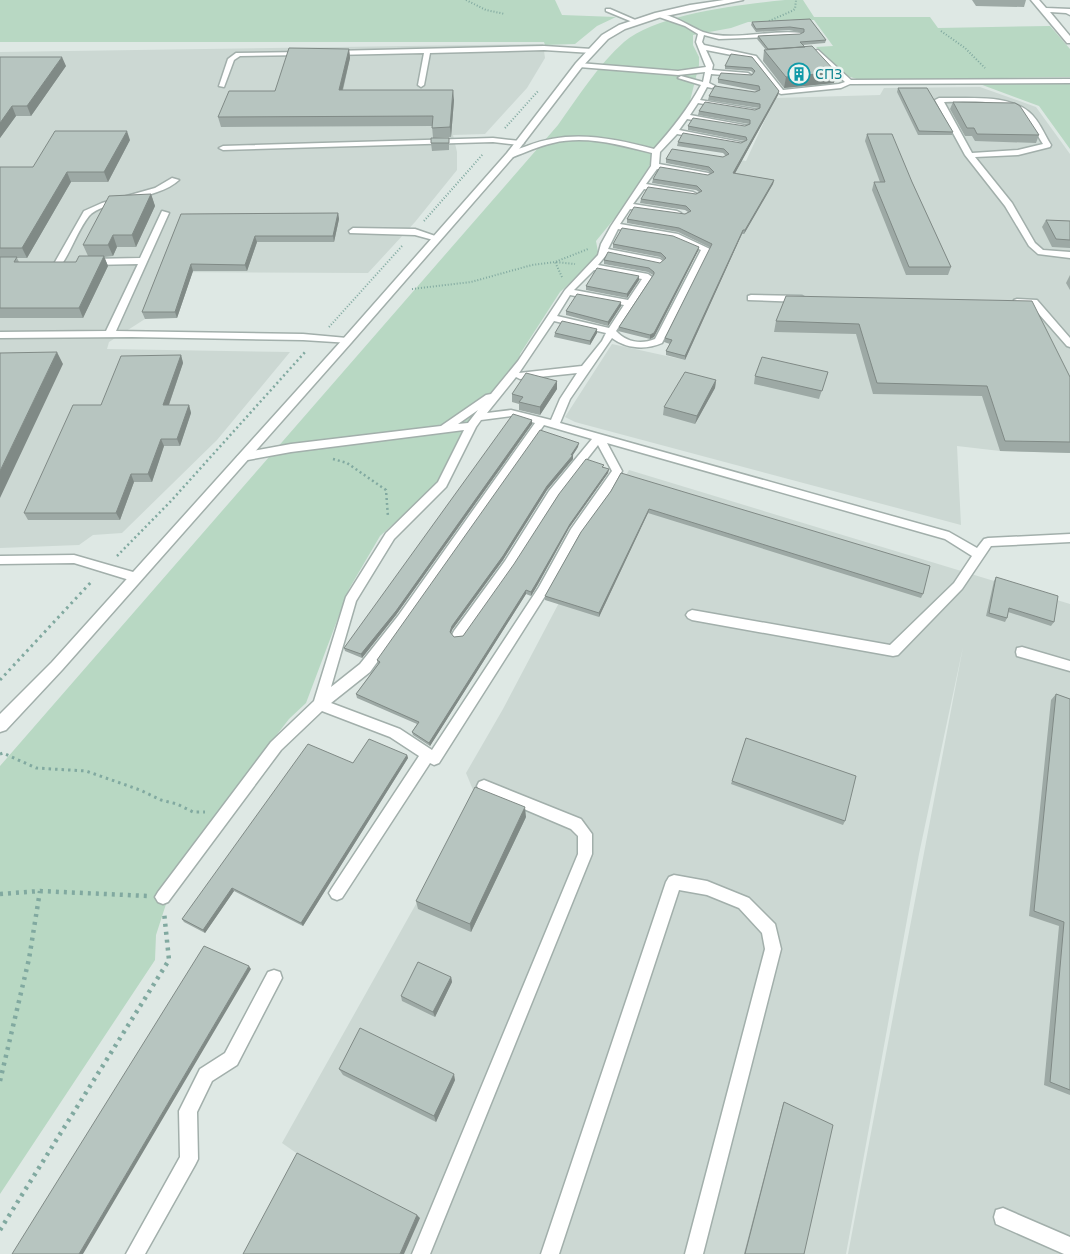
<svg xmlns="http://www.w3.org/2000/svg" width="1070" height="1254" font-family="'Noto Sans',sans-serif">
<rect width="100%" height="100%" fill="#dee8e4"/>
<path fill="#ccd8d3" d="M543,44L545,58L527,88L485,134L453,135L457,152V170L415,222L368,273L162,272L145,319L109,342L107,349L290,352L217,440L122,533L93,535L79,545L0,548V52Z
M980,87L1036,107L1070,154V453L1000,451L957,446L961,525L575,422L565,417L612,344L685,360L740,239L729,158L746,161L775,98L880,95L884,88Z
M629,470L1070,604V1254H848L963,647L919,854L846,1254H251L302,1157L282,1143L476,797L466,773L503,709Z"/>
<path fill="#b8d8c3" d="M0,0H555L562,15L616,17L597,26L575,44L545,45L544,42H0Z
M785,0H803L814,17H930L938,28L1050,26L1070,49V77L860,80L847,76L816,47L833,46L814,20L748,22L731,28L693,35V45L699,57V65L688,109L663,140L650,165L628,202L596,241L598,252L596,260L560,292L520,354L519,361L438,484L380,536L349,589L306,703L289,719L247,773L177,870L156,935L155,960L0,1194V766L558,125C578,97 598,65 624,42C656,14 743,4 785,0Z
M977,83L1070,84V149L1039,106Z"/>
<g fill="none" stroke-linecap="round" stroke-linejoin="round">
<g stroke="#a2afab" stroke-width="3">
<path id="service" d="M606,9H610L640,22L635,23L606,11Z
M656,14C672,13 688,26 703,32C732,42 771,29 801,33L802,34L799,36L719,39L704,35L702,42L704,45L756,56L783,90L839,84L845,82L816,54L803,56L800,54L818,50L851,80L1070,79V83L850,84L841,88L781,94L779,93L752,59L706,50L713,65L712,70L748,73L751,75L748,77L711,74L709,83L715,86L712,88L707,87L700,100L759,110L755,112L698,103L690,115L749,126L745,128L687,119L679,130L745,143L741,145L677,134L660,152L659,164L708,173L712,175L708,177L657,169L646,184L693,192L697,194L693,196L644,189L633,204L677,211L681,213L677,215L630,209L620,224L678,234L710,249L662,343C646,350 627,349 612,338L570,399L560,423L949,532L977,548L984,539L988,538L1070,534V542L991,546L962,589L898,655L893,656L692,620L688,618L686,615L688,612L692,610L890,645L954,583L972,556L945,539L607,443L622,471L609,494L579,535L547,593L439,763L434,765L430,763L342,898L337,900L332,898L329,893L332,888L419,756L390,737L322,711L281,750L168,902L163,904L158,902L155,897L158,892L271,742L314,701L346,597L386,533L438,482L464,430L291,452L242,461L237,457L242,453L291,444L441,426L486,395L491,394L518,361L565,290L598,255L601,244L611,226L651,166L652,153C620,145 586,135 553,143C539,146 526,152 513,157L506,155C512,151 521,148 527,146C570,129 612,138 654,149C672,129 688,109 701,85L678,78L681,76L703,82L705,72L678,75L579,67L576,65L579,63L678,71L706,67L696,42L698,34L685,26L656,16ZM618,229L673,238L701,250L655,339C641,345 626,342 616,331L652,277L648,274L598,265L607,254L660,265L664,262L660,259L608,249ZM594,270L642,279L628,300L574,290ZM570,295L624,305L609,328L557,316ZM554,321L606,333L602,341L582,366L519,373ZM577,373L560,399L551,420L511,410L487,413L516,377L520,379ZM478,410L468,423L458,424ZM511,416L535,423L398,616L360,664L331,687L356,601L394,539L446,487L476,427L481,420ZM544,425L592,439L549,491L505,561L454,631L452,635L454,639H462L513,567L557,497L598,445L612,471L571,529L539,587L432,750L400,729L331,703L370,672L406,622Z
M544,46L592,49L595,51L592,53L544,50L430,53L424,85L421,87L418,85L424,53L333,55L330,53L333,51Z
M303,52L306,54L305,55L240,56L234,60L224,87L219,86L228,59L236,53Z
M960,98C982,98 1011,97 1029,112C1039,120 1044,134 1051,145L1050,147L1018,155L975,157L1012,203L1035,243L1043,250L1070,252V258L1038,254L1029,246L1005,206L965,155L935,100L939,98ZM944,102C968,102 1003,98 1024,115C1032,122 1037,135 1043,144L1018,150L972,153Z
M493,138L520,141L524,143L520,145L493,142L223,150L219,148L223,146Z
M172,178L179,180C158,200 102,200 89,216C78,230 72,249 62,264H56L55,262L84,211L102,203L155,188Z
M162,211L169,213L116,331L303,334L347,338L352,341L350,343L303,340L132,337L0,338V332L106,331L138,264L91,265L87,262L91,259L140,258Z
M353,228L415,229L441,238L437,241L415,235L350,233L349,231Z
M751,295L802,296L807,299L802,302L748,300V296Z
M1017,299L1037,300L1070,338V347L1067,346L1031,305L1014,304V300Z
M74,555L140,574L142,577L136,582L74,563L0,564V556Z
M1022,647L1070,661V671L1017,656L1016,652L1017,648Z
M484,780L581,819L592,834V854L430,1254H412L578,854V836L571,829L479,790L477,786L479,782Z
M674,875L707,881L749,898L775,924L781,949L703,1254H685L765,949L762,933L739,908L707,895L679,890L559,1254H541L666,882L669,877Z
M274,970L280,972L282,978L237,1065L212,1081L197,1112L198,1159L195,1165L145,1254H126L180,1157L179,1111L200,1069L225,1053L268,972Z
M1003,1208L1070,1237V1254H1064L996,1224L994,1217L996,1210Z"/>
</g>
<g stroke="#a2afab" stroke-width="3">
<path id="minor" d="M1031,0H1039L1046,8L1070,9V15L1066,13L1050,12L1070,36V43H1067Z"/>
</g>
<g stroke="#a2afab" stroke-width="3">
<path id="tertiary" d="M724,0H743L661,17L625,29L608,39L582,67L513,157L351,343L62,670L6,730L0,732V714L52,662L343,339L507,153L576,63L602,35L619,25L655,13L690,5Z"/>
</g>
<path stroke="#81a9a0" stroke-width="2" stroke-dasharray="1 2" stroke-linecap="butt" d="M466,0L486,10L505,14
M769,21L792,11L795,9L796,0
M941,31L965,48L985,68
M505,128L539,90
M424,221L483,154
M562,277L555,262L575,264
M412,289L471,282L532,265L555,262L588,249
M329,327L402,246"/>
<path stroke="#81a9a0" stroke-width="2.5" stroke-dasharray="2 3" stroke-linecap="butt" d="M333,459L347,463L386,490L388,517
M117,556L171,501L306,351"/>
<path stroke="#81a9a0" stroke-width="3" stroke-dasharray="2.5 4" stroke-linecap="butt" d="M0,680L93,580
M0,754L3,753L36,768L86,771L140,790L161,800L177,804L193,812H205"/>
<path stroke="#81a9a0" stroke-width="4.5" stroke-dasharray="3 5" stroke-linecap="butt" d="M0,894L40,891L147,896
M0,1081L29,959L40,891
M0,1230L169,960L164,912"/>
<use href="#service" fill="#fff" fill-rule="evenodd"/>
<use href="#minor" fill="#fff" fill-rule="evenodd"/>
<use href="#tertiary" fill="#fff" fill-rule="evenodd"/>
</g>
<path fill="#9da9a5" d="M972,0H1026L1024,7L976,6Z
M810,19L826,40L825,43L803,45L834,83L784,88L763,61L764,50H766L757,39L758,36L800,34L803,33L789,30L756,32L751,25L752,22Z
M349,49L350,58L343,90L454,100L451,137L433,138L432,126L221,127L218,117L275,91Z
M0,57L66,66L31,116H16L0,138Z
M752,57L779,91L778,95L735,173L774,180L773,184L744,234H742L685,360L666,355V351L670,344L664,342L665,338L711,248L678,232L627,223V219L685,214L688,212L685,210L640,203L641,199L696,194L699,192L696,190L652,183L653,179L708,175L711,174L708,171L666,163V159L723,157L726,156L723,153L677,146L678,142L741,143L745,141L688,130V126H745L749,124L698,115L699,111L755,110L759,108L708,100L709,96L755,92L758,91L718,83V79L752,75L753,73L751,71L725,69V66Z
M898,88L953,132L952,135H918L897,92Z
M953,102L1039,135L1036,143L975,141L972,136H965L950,109Z
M867,134L912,182L951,267L948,275H906L872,190L874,182H880L865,141Z
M449,138V150L432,151L431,143Z
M130,140L108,182H71L27,258H17L19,262H76L88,256L83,245L151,194L155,206L136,247H117L113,256L104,257L108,266L83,318H0V167H33Z
M338,213L339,219L334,242H257L247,271H193L177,318L145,319L142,312L181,214Z
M1046,220L1070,221V248L1052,247L1042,227Z
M613,244L699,247L698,251L654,337L650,339L618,331L619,327L653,275L648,272L604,264V260L660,263L664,260L660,257L613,248Z
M1070,275V290L1066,283Z
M639,280L627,298L586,290V286Z
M786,296L1070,377V453L1000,451L982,396L873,394L856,334L774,332L776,321Z
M621,306L608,326L566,315V311Z
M597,329V333L590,345L554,337L555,333Z
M181,355L183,363L169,405H189L191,413L180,446H164L152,482H134L120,520H28L24,513Z
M828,372L819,399L754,384L755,376Z
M716,380L715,388L695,424L663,415L664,407Z
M557,389L540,415L519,410V404L512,402V394Z
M532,420V424L396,615L362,658L345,651L344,648Z
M578,447L573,455V459L547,490L503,560L452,630L451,634L454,637L463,636L604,465L603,467L609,469L608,473L569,528L537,586L531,596L526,594L430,746L413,735L412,732L417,724L357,698L356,694L378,664L377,660Z
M611,491L923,594L921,598L648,513L599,617L545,600V596Z
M996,577L1054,622L1051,626L1008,612L1007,618L1005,622L986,616L994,581Z
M1056,694L1070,699V1095L1044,1085L1059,926L1029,916L1051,700Z
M746,738L845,821L843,825L731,784Z
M407,755L408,758L303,926L234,891L205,933L184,922L182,919L353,763Z
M526,817L471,932L418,909L416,901Z
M451,977L452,982L435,1017L402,1001L401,996Z
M339,1069L455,1080L436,1122L343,1075Z
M784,1102L804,1254H744L783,1104Z"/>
<path fill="#808a86" d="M349,49L350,58L340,100L339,90Z
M62,57L66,66L31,116L27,106Z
M836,72L834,83L784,88L786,77Z
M453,90L454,100L451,137L450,127Z
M779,91L778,95L733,177V173Z
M12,106L16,116L0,138V123Z
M127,131L130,140L108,182L104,172Z
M67,172L71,182L27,258L22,248Z
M774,180L773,184L744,234L745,230Z
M151,194L155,206L136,247L132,235Z
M338,213L339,219L334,242L333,236Z
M743,230L742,234L685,360V356Z
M113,235L117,247L113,256L108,245Z
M255,236L257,242L247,271L245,265Z
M699,247L698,251L654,337L650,339V335Z
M104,256L108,266L83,318L79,308Z
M191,264L193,271L177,318L175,312Z
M639,276V280L627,298V294Z
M621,302V306L608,326V322Z
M597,329V333L590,345V341Z
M57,352L63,364L0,498V471Z
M181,355L183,363L166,413L163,405Z
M716,380L715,388L695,424L697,416Z
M557,381V389L540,415V407Z
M189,405L191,413L180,446L177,439Z
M532,420V424L396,615L362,658L361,654Z
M161,439L164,446L152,482L148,474Z
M579,443L578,447L572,456L573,455V459L547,490L503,560L452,630L450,636V632L452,626L547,486Z
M609,469L608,473L569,528L537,586L531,596V592L570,524Z
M131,474L134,482L120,520L116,513Z
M649,509L648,513L599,617V613Z
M526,590V594L430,746L429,743Z
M407,755L408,758L303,926L301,923Z
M525,807L526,817L471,932L470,924Z
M232,888L234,891L205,933L203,930Z
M249,966L251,969L83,1254H79Z
M451,977L452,982L435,1017L433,1012Z
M454,1074L455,1080L436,1122L434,1116Z
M417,1215L420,1218L404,1254H400Z"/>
<path fill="#b7c5c0" stroke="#808a86" d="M810,19L826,40L800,42L805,47L768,49L758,36L800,34L804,32V29L790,27L756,29L752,22Z
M812,46L836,72L786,77L764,50Z
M289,48L349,49L339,90H453L450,127L432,128L433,116L218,117L229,91H275Z
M731,54L752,57L779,91L733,173L774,180L745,230H743L685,356L666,351L672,340L665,338L712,244L679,228L627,219L634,207L685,214L691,211L686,206L641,199L648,187L696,194L702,191L697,186L653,179L660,167L708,175L714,172L709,167L666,159L672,149L723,157L729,154L724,149L678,142L683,133L741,143L747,140L746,137L688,126L693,118L745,126L750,124V120L699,111L705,102L755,110L760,108V104L709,96L715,86L755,92L760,90L759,86L718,79L721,73L752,75L755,71L752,68L725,66Z
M0,57H62L27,106H12L0,123Z
M898,88H927L953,132L919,131Z
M953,102L1015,103L1020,106L1039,135L977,134L974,128H967Z
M55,131H127L104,172H67L22,248H0V167H33Z
M867,134H892L912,182L951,267H909L874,182H885Z
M431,138H449V143H431Z
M151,194L132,235H113L108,245H83L109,196Z
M338,213L333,236H255L245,265L191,264L175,312H142L181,214Z
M1046,220L1070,221V240L1056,239Z
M622,228L673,236L699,247L654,333L650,335L619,327L654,274V272L649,268L604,260L608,252L660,263L666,258L661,253L613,244Z
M79,256H104L79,308H0V257H17L14,262H76Z
M597,268L639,276L627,294L586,286Z
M577,294L621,302L608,322L566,311Z
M786,296L1032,301L1070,377V442L1005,441L987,386L877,383L859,324L776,321Z
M562,321L597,329L590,341L555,333Z
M57,352L0,471V353Z
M181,355L163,405H189L177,439H161L148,474H131L116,513H24L73,405H101L121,356Z
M762,357L828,372L822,391L755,376Z
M685,372L716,380L697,416L664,407Z
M526,373L557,381L540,407L519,402L523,397L512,394Z
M513,414L532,420L396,611L361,654L344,648Z
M540,430L579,443L571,455H573L547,486L503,556L452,626L450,632L454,637L463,636L514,564L559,494L586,459L604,465L602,467L609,469L570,524L537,582L531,592L526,590L429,743L412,732L419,722L356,694L380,662L377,660Z
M621,473L930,566L923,594L649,509L599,613L545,596L581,532L611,491Z
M996,577L1058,596L1054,622L1009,608L1007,618L989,613Z
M1056,694L1070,699V1090L1050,1082L1064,922L1034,911Z
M746,738L856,776L845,821L732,781Z
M369,739L407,755L301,923L232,888L203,930L182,919L308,744L353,763Z
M475,787L525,807L470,924L416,901Z
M204,946L249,966L79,1254H12Z
M418,962L451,977L433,1012L401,996Z
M360,1028L454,1074L434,1116L339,1069Z
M784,1102L833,1125L804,1254H745Z
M297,1153L417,1215L400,1254H243Z"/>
<defs>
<g id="building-ring" transform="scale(1.125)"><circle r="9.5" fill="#eef5f2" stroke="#0f9aa8" stroke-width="1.5"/><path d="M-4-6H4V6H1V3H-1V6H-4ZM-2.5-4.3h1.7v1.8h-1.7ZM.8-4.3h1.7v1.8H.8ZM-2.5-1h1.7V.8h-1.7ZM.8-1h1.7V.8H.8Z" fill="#0f9aa8"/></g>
</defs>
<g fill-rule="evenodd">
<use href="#building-ring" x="799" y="74"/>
</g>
<g text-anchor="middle" stroke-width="5" stroke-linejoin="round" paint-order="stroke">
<g font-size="14" fill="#0d838f" stroke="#eef5f2" text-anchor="start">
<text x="815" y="79">СПЗ</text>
</g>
</g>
</svg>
